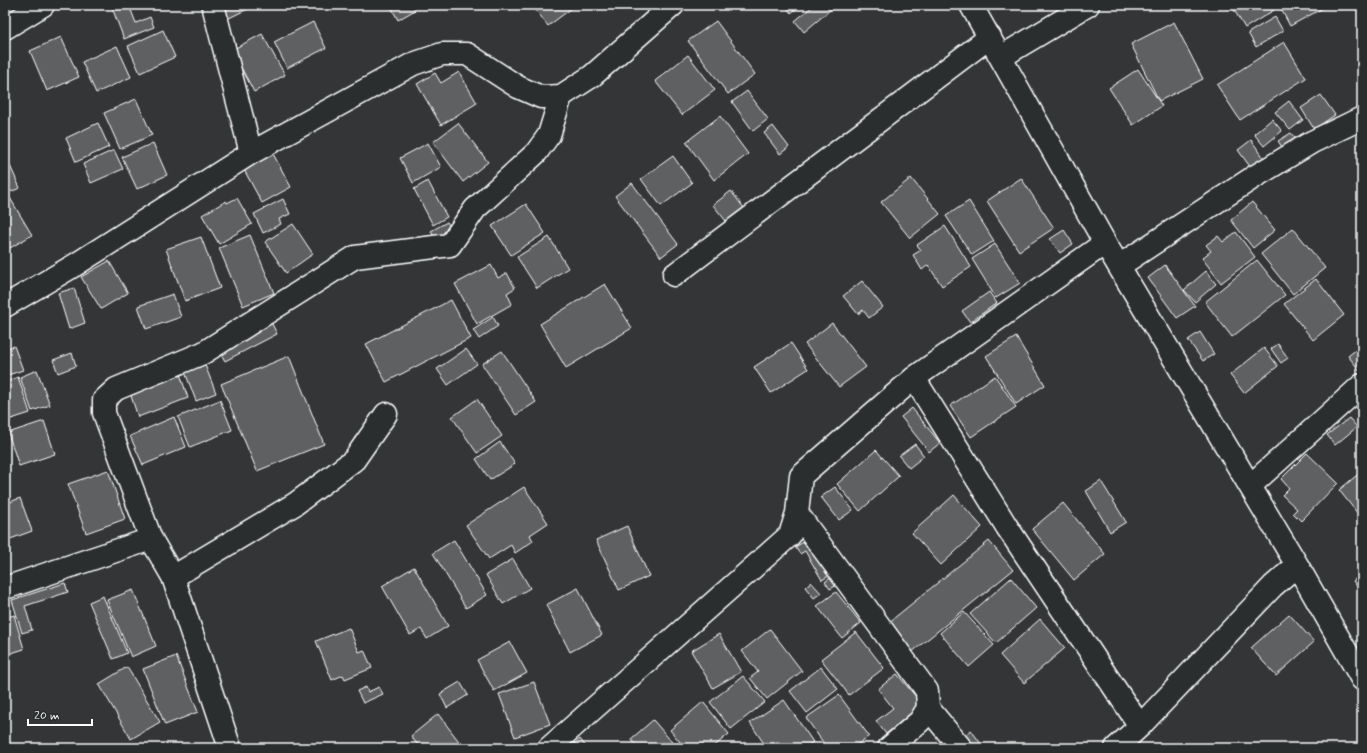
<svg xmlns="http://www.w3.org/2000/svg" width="1367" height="753" font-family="Mynerve,sans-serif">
<rect width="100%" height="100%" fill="#333536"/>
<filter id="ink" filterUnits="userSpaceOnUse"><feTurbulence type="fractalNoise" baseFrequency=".025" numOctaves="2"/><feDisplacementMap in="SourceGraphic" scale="8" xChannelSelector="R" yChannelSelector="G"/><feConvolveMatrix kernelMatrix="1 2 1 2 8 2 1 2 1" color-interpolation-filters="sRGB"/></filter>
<g filter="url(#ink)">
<path fill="#5f6162" stroke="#fff" d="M111,5H129L136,23L150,17L154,27L124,39Z
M222,5H256L229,18Z
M390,5H412L415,10L398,20Z
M532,5H576L548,26Z
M785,5H801L791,13Z
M814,5H834L835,6L804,32L795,21Z
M1231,5H1271L1274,10L1245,28Z
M1279,5H1324L1325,7L1290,26Z
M1275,17L1283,31L1256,47L1248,33Z
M716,21L755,74L728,94L688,41Z
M313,22L326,48L287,68L274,42Z
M1174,22L1203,79L1159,101L1131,44Z
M163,30L175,57L140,73L128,46Z
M262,34L285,75L254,92L232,50Z
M61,37L79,77L47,91L30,51Z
M1284,42L1306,78L1240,120L1217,85Z
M117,46L131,77L96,93L82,62Z
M688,55L715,90L682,115L655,81Z
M1138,69L1162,106L1133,125L1109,88Z
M459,72L477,103L441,125L417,84L435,73L441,83Z
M747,91L768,119L753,131L732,102Z
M1321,95L1335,115L1314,129L1301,108Z
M136,99L152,135L120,149L104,113Z
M1289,101L1303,120L1290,130L1275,112Z
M720,116L748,154L714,180L686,142Z
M1272,119L1282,131L1264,146L1254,134Z
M98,123L109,147L76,162L66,138Z
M458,123L488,162L463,182L433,142Z
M773,126L789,147L780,154L764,133Z
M1291,133L1297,141L1284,150L1278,141Z
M1251,140L1264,158L1251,168L1238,150Z
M153,143L167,175L137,189L122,157Z
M428,143L441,167L413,183L400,158Z
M114,150L123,169L91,183L83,164Z
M271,150L291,187L262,203L242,166Z
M673,156L692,183L661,206L641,179Z
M7,159L20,188L5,194V160Z
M911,178L940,214L910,238L881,202Z
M1021,178L1054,228L1019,251L987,201Z
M428,181L447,217L433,225L414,189Z
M632,183L678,244L661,257L615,196Z
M731,191L744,208L726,221L713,205Z
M10,198L32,235L5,251V201Z
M237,198L252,224L219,244L202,215L226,201L227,203Z
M283,199L290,214L279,219L281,224L263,233L254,214Z
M969,201L994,241L972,255L946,216Z
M1252,202L1275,230L1253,248L1231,220Z
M526,204L545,233L511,255L492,226Z
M447,222L454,233L437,242L431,231Z
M293,224L313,254L286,273L265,242Z
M945,226L971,267L942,286L928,265L922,270L913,255L921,250L917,245Z
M1293,228L1325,268L1293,294L1261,254Z
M1064,230L1073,244L1060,253L1050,239Z
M1236,232L1255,257L1221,283L1202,258L1211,251L1206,245L1218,236L1223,242Z
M250,235L274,293L243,306L219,248Z
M201,237L220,288L185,301L166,249Z
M549,237L568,268L537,288L517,257Z
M995,244L1020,283L996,298L972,259Z
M1257,260L1285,295L1232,337L1205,302Z
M109,261L128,293L101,309L81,277Z
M491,265L498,278L507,273L515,288L507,293L512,304L477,324L455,284Z
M1165,265L1195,306L1177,318L1148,278Z
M1206,271L1216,284L1195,302L1184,290Z
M1316,279L1344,315L1313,340L1284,304Z
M862,281L883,307L869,318L863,310L858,314L843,296Z
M605,284L632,328L566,368L540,324Z
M74,288L85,323L69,329L58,293Z
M989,292L997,303L970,322L962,311Z
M173,294L181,317L146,329L138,306Z
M451,300L471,338L386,382L366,344Z
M493,317L498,326L479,339L473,330Z
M271,322L277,334L225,361L218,349Z
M832,323L866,367L839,387L805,344Z
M1200,332L1214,354L1203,361L1188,340Z
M1016,337L1045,385L1016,404L986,356Z
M791,343L808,369L771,393L754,367Z
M1278,344L1288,358L1281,363L1271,349Z
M1362,345V370L1360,371L1348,356Z
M14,346L23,370L5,376V349Z
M1264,348L1278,366L1244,393L1230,375Z
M466,349L477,364L448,385L437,369Z
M502,351L536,402L516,415L482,364Z
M72,353L76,366L58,373L53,360Z
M289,356L324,444L257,471L221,384Z
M205,365L216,393L196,401L185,372Z
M37,370L50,405L32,411L20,377Z
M180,374L188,398L138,417L130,393Z
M995,376L1016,407L971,437L950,406Z
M18,377L30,413L5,421V382Z
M477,399L502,436L477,453L452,417Z
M220,400L232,430L190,447L178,417Z
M912,408L940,443L929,452L901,417Z
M174,417L186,447L143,465L130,436Z
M1349,418L1357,427L1335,445L1327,435Z
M44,421L55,454L19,466L8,433Z
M500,442L515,464L490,480L476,459Z
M915,444L924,456L909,468L899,456Z
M876,450L899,476L860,511L837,484Z
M1307,453L1338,483L1301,521L1293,513L1297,509L1282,495L1289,488L1281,479Z
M108,470L125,519L86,533L68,484Z
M1362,471V519L1339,490Z
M1101,481L1126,522L1110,532L1086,491Z
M524,487L548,523L530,535L533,541L515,553L511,545L489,559L466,525Z
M835,487L853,510L839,520L821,497Z
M954,495L982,527L941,565L912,533Z
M20,498L32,531L5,541V504Z
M1063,503L1105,554L1074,580L1032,529Z
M627,526L649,576L619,590L596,540Z
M812,537L834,573L822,580L805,551L800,554L795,547Z
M454,540L487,595L466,608L433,553Z
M989,541L1013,570L912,652L888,623Z
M513,559L530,588L503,604L486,575Z
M414,567L448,626L427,639L421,629L410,635L382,586Z
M1362,573V593L1353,581Z
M833,576L839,584L830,589L825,582Z
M1011,578L1036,608L996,643L970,614Z
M811,582L821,593L814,598L805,587Z
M65,583L68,592L25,606L32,630L22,633L12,600Z
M578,588L602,635L570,652L546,605Z
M133,590L156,646L131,657L107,600Z
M836,592L861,623L842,638L817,606Z
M103,596L127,653L113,659L89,602Z
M964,612L994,645L969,667L940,633Z
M1289,614L1314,642L1276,676L1251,648Z
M14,615L24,649L5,655V618Z
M1040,619L1065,648L1024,683L1000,655Z
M349,628L359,652L364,650L372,668L345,679L343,675L332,680L316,641Z
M770,629L802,671L767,699L750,678L758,672L742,651Z
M856,632L884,668L849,695L821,659Z
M719,634L741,672L713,688L691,651Z
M510,642L527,673L494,691L477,660Z
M176,656L198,712L165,725L143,669Z
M127,667L160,722L131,739L99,684Z
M821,667L838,689L807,713L790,691Z
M897,674L922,704L886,734L876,721L893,708L878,689Z
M743,676L765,702L731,729L710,702Z
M460,682L468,695L447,708L440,694Z
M534,682L550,724L515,737L499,694Z
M366,687L368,692L379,687L383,694L363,703L357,691Z
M839,695L869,736L853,748H827L806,718Z
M784,700L813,742L804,748H767L750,723Z
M703,702L729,734L712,748H685L670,730Z
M438,714L464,748H420L411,736Z
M653,720L677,748H636L637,747L631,739Z
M971,730L984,748H967L960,738Z
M580,739L587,748H569Z"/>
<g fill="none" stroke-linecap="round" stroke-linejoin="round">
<g stroke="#fff" stroke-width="25">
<path id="street" d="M213,5L251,153
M971,5L1105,243L1297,565L1362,679
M5,28L43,5
M1001,57L1088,5
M1119,266L1254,177L1312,142L1362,118
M674,275L990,37
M5,306L75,265L251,153L413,64L442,54H467L518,87L541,97L561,96L592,76L673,5
M914,378L1007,527L1140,726
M1250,486L1362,385
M797,513L927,691L928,708L961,748
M173,577L295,504L354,460L386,414
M5,588L151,539
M230,748L173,577L151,539L104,413V400L116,389L203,353L355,257L450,245L475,209L536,153L549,135L561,96
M549,748L790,535L797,513L801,476L914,378L1105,243
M889,748L920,721L928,708
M1116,748L1140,726L1273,586L1297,565"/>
</g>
<use href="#street" stroke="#2a2d2e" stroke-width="22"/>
</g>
</g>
<rect width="1367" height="753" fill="none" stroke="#2a2d2e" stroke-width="20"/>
<rect x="10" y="10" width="1347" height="733" fill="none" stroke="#fff" stroke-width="1.5" filter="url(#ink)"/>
<path d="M28 719v6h64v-6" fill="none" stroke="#ffffff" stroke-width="2"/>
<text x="34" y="719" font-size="12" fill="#ffffff" stroke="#2a2d2e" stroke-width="3" paint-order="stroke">20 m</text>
</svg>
